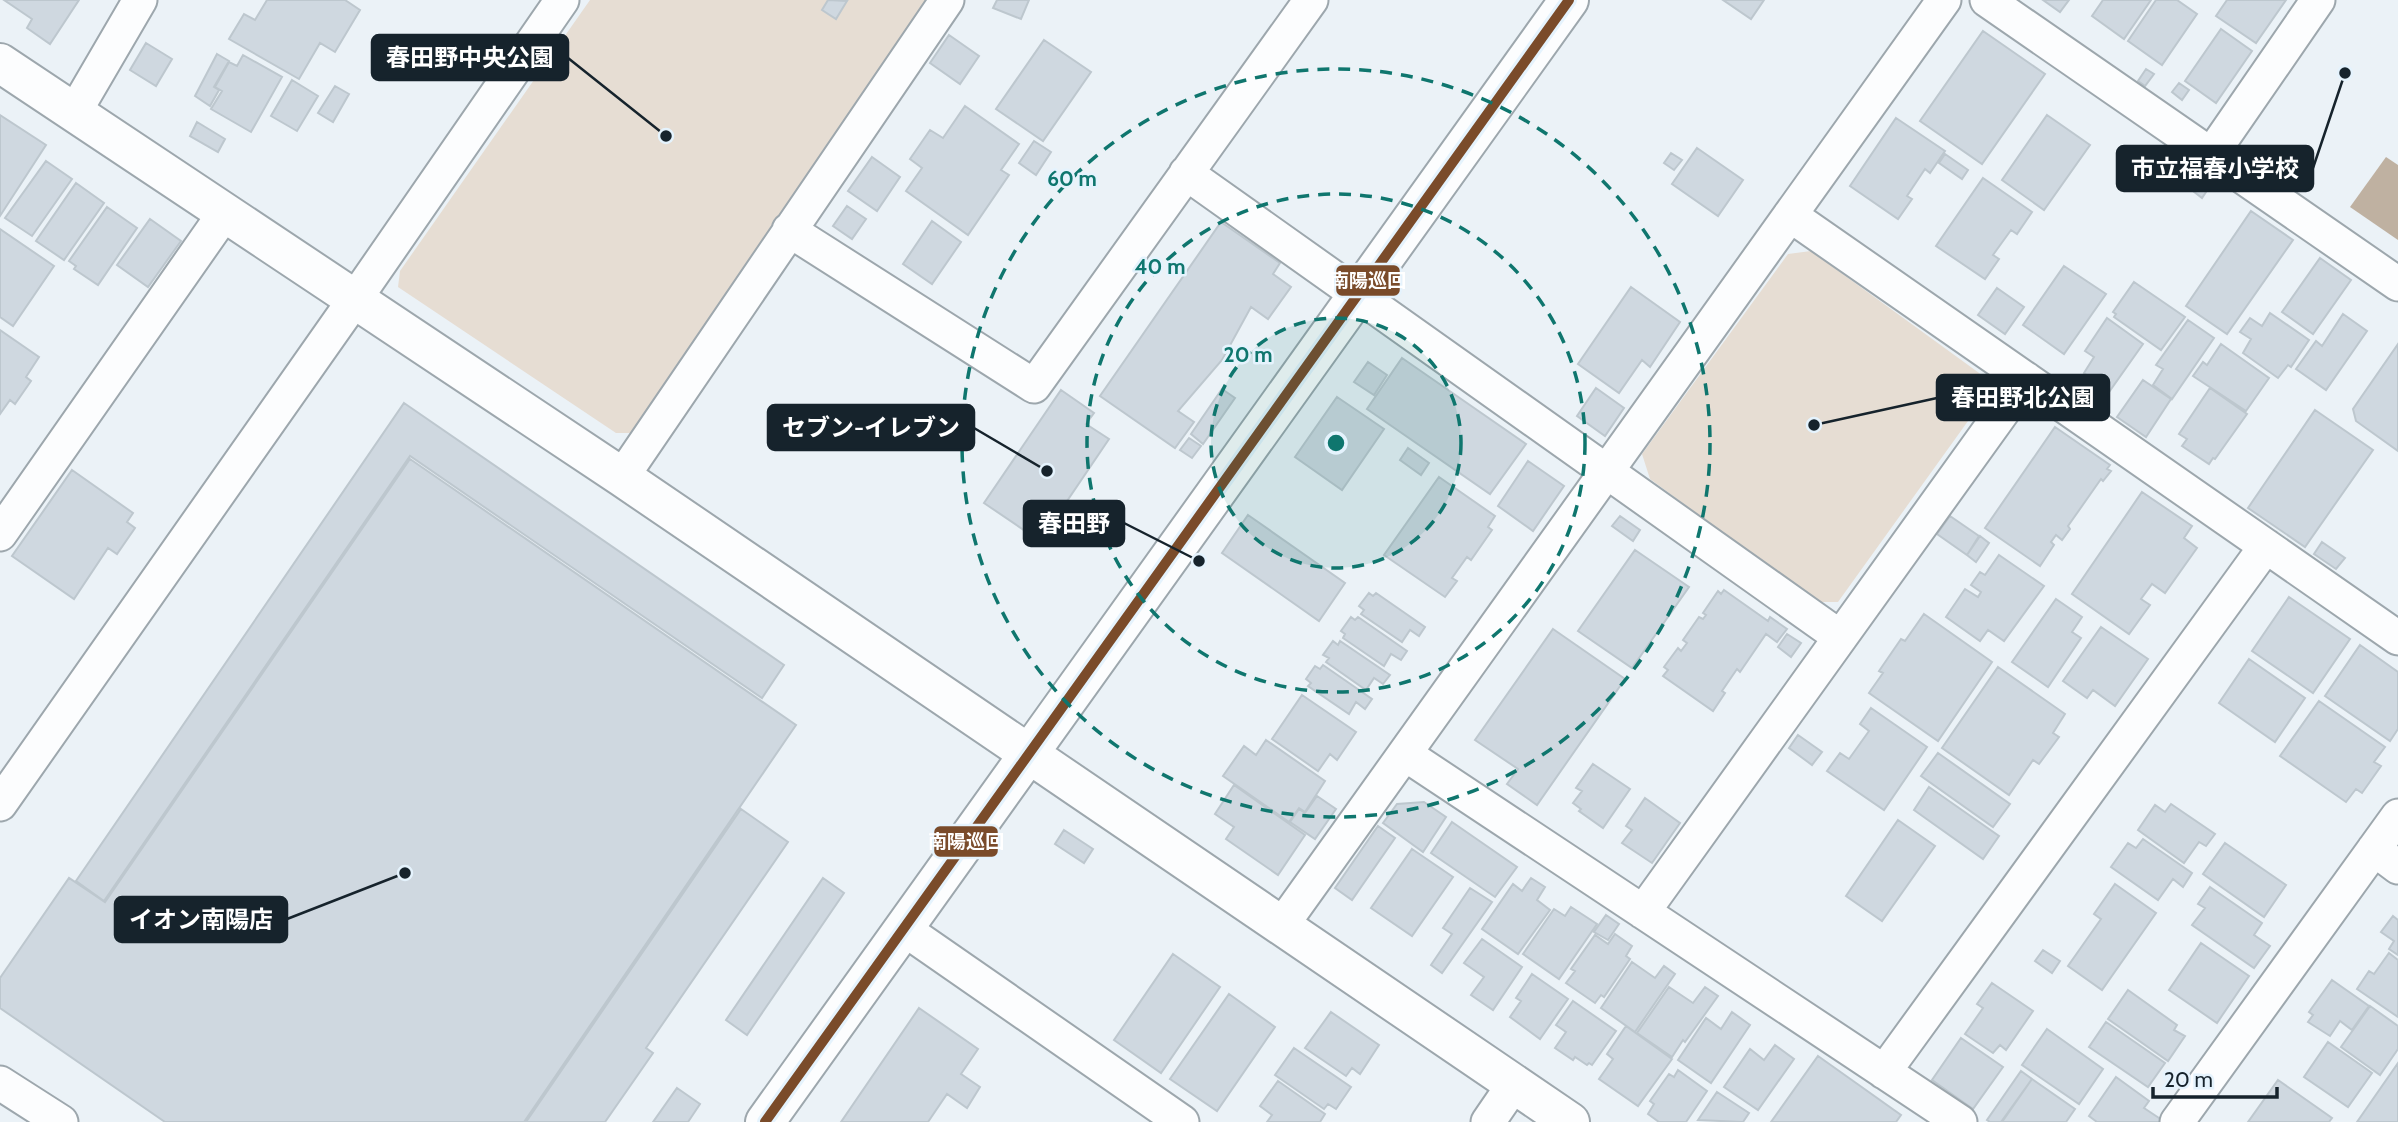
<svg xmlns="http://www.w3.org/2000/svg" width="2398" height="1122" font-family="Cabin,'Noto Sans JP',sans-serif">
<rect width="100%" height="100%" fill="#ebf2f7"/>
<path fill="#e6ddd3" d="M590,0H930L633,433H616L398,287L400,271Z
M1811,251L1986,378V396L1838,602H1817L1650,479L1642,454L1788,254Z"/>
<path fill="#bfb1a1" d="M2386,157L2398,165V240L2350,207Z"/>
<path fill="#cfd8e0" stroke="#bdc7ce" stroke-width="2" d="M4,0H79L50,44L27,28L32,19Z
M267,0H345L360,10L335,52L320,43L299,79L229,39L244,14L255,20Z
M828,0L847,1L836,19L822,10Z
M997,0H1029L1021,19L993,8Z
M1723,0H1764L1751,19Z
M2043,0H2069L2060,12Z
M2103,0H2151L2124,39L2092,16Z
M2156,0H2177L2197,14L2162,65L2128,41Z
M2227,0H2286L2256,43L2216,16Z
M2221,29L2252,51L2216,103L2185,81Z
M1983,31L2045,74L1982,164L1920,121Z
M949,35L979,56L960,84L930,63Z
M1044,40L1091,72L1043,141L996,109Z
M146,43L172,59L156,86L130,70Z
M217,54L229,61L214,87L219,90L210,106L195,96Z
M243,55L282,77L251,132L211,109L222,91L215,87L229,62L237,66Z
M2146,69L2154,74L2145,86L2138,81Z
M292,80L318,96L297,131L271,116Z
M2179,83L2189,90L2182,100L2172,92Z
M335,86L349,94L333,122L318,113Z
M965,106L1019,144L1001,170L1009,175L968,235L906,191L922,168L910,159L930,130L943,138Z
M0,115L46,145L0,216Z
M2047,115L2090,145L2044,210L2002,180Z
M1896,118L1945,151L1930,173L1925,169L1907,196L1912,199L1898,219L1850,186Z
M197,122L225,139L218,152L190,136Z
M1034,141L1051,152L1036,175L1019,163Z
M1697,148L1743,180L1718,216L1672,184Z
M1671,153L1682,160L1674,170L1664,163Z
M1945,154L1968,170L1962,179L1939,163Z
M872,157L900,177L877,211L848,191Z
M46,161L72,179L32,236L5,218Z
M2203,177L2212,183L2202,198L2193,191Z
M1983,178L2032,212L2017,234L2011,230L1993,255L1999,259L1985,279L1936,246Z
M76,183L104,203L64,260L36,241Z
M847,206L866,219L852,239L833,226Z
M107,207L137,228L98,285L74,269L76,266L69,261Z
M2251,211L2293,240L2227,334L2186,306Z
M150,219L181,241L148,287L117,265Z
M932,221L961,242L932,284L903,264Z
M1221,222L1280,263L1273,274L1291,287L1268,319L1251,307L1222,360L1178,411L1194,422L1175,448L1100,396Z
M0,229L54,266L13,326L0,317Z
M2320,258L2351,280L2313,334L2282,312Z
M2064,266L2106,294L2064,354L2023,325Z
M2134,282L2185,317L2161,350L2114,317L2116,314L2113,312Z
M1631,287L1680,322L1650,367L1642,360L1619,393L1578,364Z
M1997,288L2024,307L2005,334L1978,315Z
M2270,313L2309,340L2291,367L2288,365L2278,378L2243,353L2251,339L2240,332L2250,318L2262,326Z
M2343,314L2367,331L2326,390L2296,369L2316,341L2322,346Z
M2107,318L2143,344L2109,392L2084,373L2094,357L2085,351Z
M2188,320L2214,338L2172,399L2153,385L2163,369L2156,365Z
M0,330L39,357L26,377L31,381L15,404L10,400L0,414Z
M2221,344L2269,378L2246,411L2193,376L2203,362L2207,365Z
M2398,344V451L2356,421L2353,409Z
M1402,358L1526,444L1490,494L1367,409Z
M1368,362L1387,375L1374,395L1354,382Z
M2143,380L2171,399L2146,437L2117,417Z
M1596,388L1624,408L1605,436L1577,416Z
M2210,388L2247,414L2215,459L2213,458L2209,464L2182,446L2187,439L2179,434Z
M1222,389L1235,398L1203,444L1191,434Z
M1061,390L1094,413L1086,424L1109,439L1040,541L984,503Z
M1337,397L1384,429L1342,490L1295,457Z
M404,403L784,665L762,698L410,456L104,901L76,881Z
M2315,410L2373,450L2305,547L2248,508Z
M2055,427L2110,465L2107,469L2111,471L2103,481L2101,479L2068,526L2070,529L2062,540L2056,535L2051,542L2054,545L2040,566L1985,528Z
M1189,438L1201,446L1192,458L1180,450Z
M1408,448L1429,463L1421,475L1400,460Z
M410,459L796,725L524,1122H165L0,1008V978L69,878L105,902Z
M1528,461L1564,486L1533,531L1498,506Z
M72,470L133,513L127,522L135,528L117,554L108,548L74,599L12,556Z
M1439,477L1495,516L1488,527L1492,530L1471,560L1467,557L1452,578L1457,581L1445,597L1384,555Z
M2142,492L2192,526L2184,538L2197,548L2165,593L2152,584L2141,599L2150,605L2129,634L2072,594Z
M1248,515L1345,583L1319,621L1222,553Z
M1620,516L1640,530L1633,541L1612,526Z
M1950,516L1979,536L1967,555L1937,534Z
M1980,536L1989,543L1976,562L1967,555Z
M2322,542L2345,558L2336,569L2314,554Z
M1635,550L1689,587L1632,668L1578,631Z
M1999,555L2044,586L2004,641L1988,630L1980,641L1946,617L1965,589L1978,597L1981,592L1971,585L1980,572L1985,575Z
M1724,590L1768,621L1770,617L1787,629L1777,642L1766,634L1740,672L1737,669L1722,691L1725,693L1713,711L1663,676L1668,670L1664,667L1678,648L1681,651L1687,643L1683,640L1699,617L1703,619L1706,615L1703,613L1718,591L1721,594Z
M1369,593L1373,596L1376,593L1425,627L1419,636L1410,630L1402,642L1361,614L1364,610L1359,606Z
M2289,597L2350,639L2313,693L2252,651Z
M2056,599L2082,617L2072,632L2081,638L2048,687L2012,662Z
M1924,614L1992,662L1938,741L1869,693L1883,673L1879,671L1901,639L1905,641Z
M1351,617L1355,620L1358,617L1407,651L1401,660L1391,654L1384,666L1343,638L1345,634L1341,631Z
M2101,627L2148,659L2115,706L2093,690L2087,698L2063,681Z
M1553,629L1625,679L1537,805L1507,784L1518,769L1475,740Z
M1787,634L1801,643L1791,657L1778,647Z
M1333,641L1338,645L1340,641L1390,675L1383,684L1374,678L1366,690L1326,662L1329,658L1323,655Z
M2360,645L2398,672V729L2390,741L2325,696Z
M2249,659L2305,698L2275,742L2219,703Z
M1323,665L1372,699L1365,709L1356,702L1349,714L1308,686L1311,683L1306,679L1315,666L1320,669Z
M1998,667L2065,714L2053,733L2059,737L2039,764L2033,760L2009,795L1942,748Z
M1302,695L1356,732L1337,760L1330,754L1318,771L1272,739Z
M2319,701L2385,747L2374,762L2381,766L2362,793L2356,789L2346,802L2280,756Z
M1871,708L1927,747L1884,810L1827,771L1840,753L1849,759L1869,731L1860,724Z
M1798,735L1822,752L1812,765L1789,748Z
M1266,740L1325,781L1305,812L1299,808L1289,822L1223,776L1244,746L1256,755Z
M1938,753L2010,804L1993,827L1921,776Z
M1593,764L1630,789L1603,828L1579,811L1581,809L1573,803L1582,791L1576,788Z
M1234,785L1305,835L1278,875L1226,839L1234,827L1215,814Z
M1929,787L1999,836L1983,859L1914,810Z
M1317,796L1336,809L1315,839L1290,822L1299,809L1305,813Z
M1645,798L1680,823L1652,863L1622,843L1632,830L1626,826Z
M1424,802L1446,817L1423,852L1383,823L1397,804Z
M2171,804L2215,834L2206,846L2199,842L2184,863L2138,830L2155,805L2165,812Z
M741,809L788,842L646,1048L653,1053L605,1122H526Z
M1898,820L1935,846L1882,921L1846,896Z
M1452,822L1517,867L1495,897L1431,853Z
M1378,826L1395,838L1352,900L1335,888Z
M1064,830L1093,849L1084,863L1055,844Z
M2143,839L2192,873L2183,887L2173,879L2158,900L2111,867L2128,843L2136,848Z
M2225,843L2286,885L2264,917L2203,874Z
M1412,849L1453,877L1412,936L1371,908Z
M823,878L844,893L747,1035L726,1020Z
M1531,878L1545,887L1537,900L1550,910L1518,954L1482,929L1513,884L1522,891Z
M2115,884L2156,913L2102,990L2068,966L2101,919L2094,914Z
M2210,887L2262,923L2254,935L2270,946L2254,968L2192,925L2205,908L2198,904Z
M1470,888L1492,902L1442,973L1431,965L1452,934L1443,928Z
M1571,907L1597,924L1559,979L1523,954L1554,909L1565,916Z
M1606,915L1619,924L1608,940L1594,932Z
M2393,916L2398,920V955L2389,949L2394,941L2381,932Z
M1615,934L1632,946L1626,956L1630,959L1604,997L1601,995L1595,1003L1566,983L1575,971L1571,969L1595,935L1608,944Z
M1482,939L1522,967L1493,1010L1471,995L1484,977L1464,963Z
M2201,943L2249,976L2217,1023L2169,990Z
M2043,950L2060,961L2052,973L2035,961Z
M2389,953L2398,960V1017L2357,989L2369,971L2374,974Z
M1173,954L1220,987L1161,1073L1114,1040Z
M1632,962L1655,978L1664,966L1675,974L1635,1032L1601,1008Z
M1532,974L1568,999L1540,1039L1510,1017L1521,1001L1516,998Z
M2332,980L2369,1006L2352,1030L2340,1021L2330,1036L2308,1022L2313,1015L2309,1012Z
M1992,983L2033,1011L2006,1050L2000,1045L1993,1053L1965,1034L1983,1008L1977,1004Z
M1669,987L1693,1003L1705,987L1718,996L1685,1042L1683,1040L1672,1057L1637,1033Z
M2128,990L2177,1025L2174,1030L2185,1036L2168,1061L2108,1019Z
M1229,994L1275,1027L1217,1111L1170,1079Z
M1573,1001L1616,1031L1592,1065L1589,1063L1587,1065L1575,1057L1573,1060L1555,1048L1566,1032L1556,1025Z
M2370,1006L2398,1026V1049L2380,1075L2341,1047Z
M919,1008L978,1049L961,1074L980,1087L967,1108L947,1094L928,1122H841Z
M1331,1012L1379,1045L1360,1074L1352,1068L1346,1076L1305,1048Z
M1732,1012L1750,1025L1711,1083L1678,1060L1706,1018L1721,1029Z
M2106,1022L2165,1063L2148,1087L2089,1047Z
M1626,1026L1672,1059L1638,1106L1599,1079L1613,1059L1607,1054Z
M2047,1029L2103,1069L2079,1104L2022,1065Z
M1961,1038L2003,1067L1973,1109L1932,1080Z
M2328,1042L2372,1073L2348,1107L2304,1077Z
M1775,1045L1794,1059L1758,1110L1724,1087L1750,1049L1764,1060Z
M1294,1048L1351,1087L1336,1109L1328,1104L1324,1109L1275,1075Z
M1818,1056L1901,1115L1896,1122H1771Z
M2398,1063V1122H2357Z
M1678,1070L1707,1091L1686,1122H1659L1648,1114L1654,1104L1650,1101L1669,1074L1674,1077Z
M2021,1071L2032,1079L2001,1122H1990L1987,1120Z
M2116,1077L2149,1101L2144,1108L2162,1120L2161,1122H2097L2089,1116Z
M2032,1079L2075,1109L2066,1122H2002Z
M2278,1080L2332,1118L2329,1122H2248Z
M1278,1081L1325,1114L1320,1122H1267L1272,1115L1260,1106Z
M677,1088L700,1104L688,1122H653Z
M1717,1092L1749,1113L1743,1122L1698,1120Z"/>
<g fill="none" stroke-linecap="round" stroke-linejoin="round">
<g stroke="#9da7ad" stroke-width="37">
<path id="street" d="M1987,0L2398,284
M74,113L140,0
M2211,155L2318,0
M1186,173L1840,637
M1790,215L2398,638
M789,230L1034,386L1311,0
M622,477L947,0
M0,534L224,214
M1405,754L1960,1122
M0,804L355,299L562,0
M2374,849L2398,867
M1643,912L2026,379
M1282,925L1944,0
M904,929L1182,1122
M1884,1072L2266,546
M0,1083L61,1122
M1488,1122L1514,1084
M2177,1122L2398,816"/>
</g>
<g stroke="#9da7ad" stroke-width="42">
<path id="secondary" d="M0,63L622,477L1570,1122
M765,1122L1569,0"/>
</g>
<use href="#street" stroke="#fcfdfe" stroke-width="33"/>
<use href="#secondary" stroke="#fcfdfe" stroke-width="38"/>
<g stroke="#e5f3fd" stroke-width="16">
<path id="bus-1" d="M765,1122L1569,0"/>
</g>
<use href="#bus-1" stroke="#7a4b2a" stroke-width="10"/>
</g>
<circle cx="1336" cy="443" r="125" fill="#0f766e" fill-opacity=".12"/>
<g fill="none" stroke="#0f766e" stroke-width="3.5" stroke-dasharray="12 9">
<circle cx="1336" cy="443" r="125"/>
<circle cx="1336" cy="443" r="249"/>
<circle cx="1336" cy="443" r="374"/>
</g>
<circle cx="1336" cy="443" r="10" fill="#0f766e" stroke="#e5f3fd" stroke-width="3.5"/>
<g font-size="21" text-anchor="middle" font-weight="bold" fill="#0f766e" stroke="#e5f3fd" stroke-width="5" stroke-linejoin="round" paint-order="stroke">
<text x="1072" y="186">60 m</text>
<text x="1160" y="274">40 m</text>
<text x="1248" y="362">20 m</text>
</g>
<path fill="none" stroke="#16232c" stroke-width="2.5" d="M666 136L568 58M2345 73L2313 168M1814 425L1937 398M1047 471L974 428M1199 561L1124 523M405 873L287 919"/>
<g fill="#16232c" stroke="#e5f3fd" stroke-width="2.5">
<circle cx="666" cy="136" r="7"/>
<circle cx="2345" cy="73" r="7"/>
<circle cx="1814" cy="425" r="7"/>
<circle cx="1047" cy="471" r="7"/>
<circle cx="1199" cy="561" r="7"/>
<circle cx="405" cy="873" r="7"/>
</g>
<g fill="#16232c" stroke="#16232c" stroke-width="2.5">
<rect x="372" y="35" width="196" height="45" rx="7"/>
<rect x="2117" y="146" width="196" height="45" rx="7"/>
<rect x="1937" y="375" width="172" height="45" rx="7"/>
<rect x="768" y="405" width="206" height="45" rx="7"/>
<rect x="1024" y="501" width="100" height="45" rx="7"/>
<rect x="115" y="897" width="172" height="45" rx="7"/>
</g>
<g font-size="24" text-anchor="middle" font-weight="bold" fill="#fff">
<text x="470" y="66">春田野中央公園</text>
<text x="2215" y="177">市立福春小学校</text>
<text x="2023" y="406">春田野北公園</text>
<text x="871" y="436">セブン-イレブン</text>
<text x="1074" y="532">春田野</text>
<text x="201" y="928">イオン南陽店</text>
</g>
<g stroke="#e5f3fd" stroke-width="2.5">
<rect x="1335" y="264" width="66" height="33" rx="7" fill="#7a4b2a"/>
<rect x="933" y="825" width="66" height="33" rx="7" fill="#7a4b2a"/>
</g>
<g font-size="19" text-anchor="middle" font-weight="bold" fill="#fff">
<text x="1368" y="287">南陽巡回</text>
<text x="966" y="848">南陽巡回</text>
</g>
<path d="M2153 1087v10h124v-10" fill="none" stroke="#16232c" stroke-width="3.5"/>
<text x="2164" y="1087" font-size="21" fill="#16232c" stroke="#e5f3fd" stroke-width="5" paint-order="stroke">20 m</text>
</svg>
